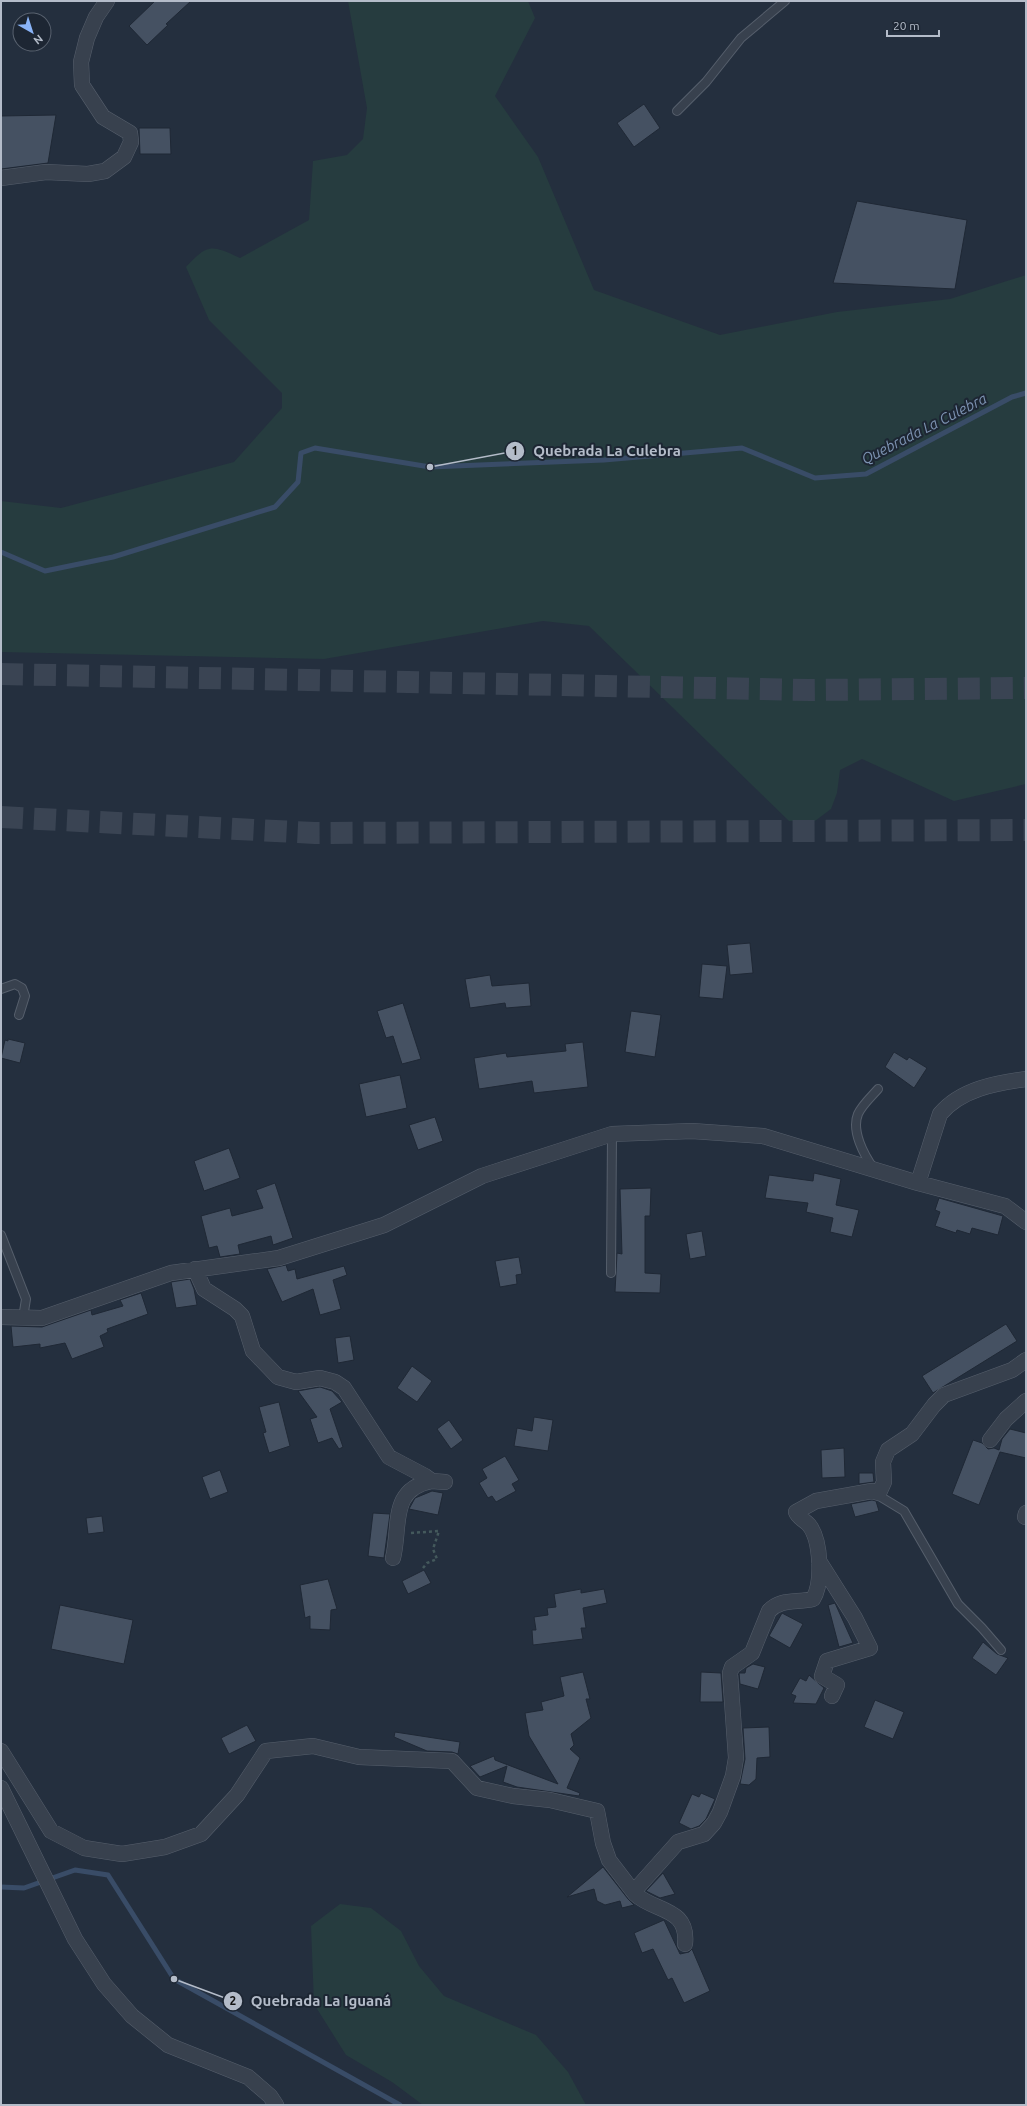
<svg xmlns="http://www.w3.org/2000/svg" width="1027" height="2106" font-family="Ubuntu,sans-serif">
<rect width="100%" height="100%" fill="#242f3e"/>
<path fill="#263c3f" d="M348,1H528L535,18L495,96L538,157L594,290L720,335L837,312L950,299L1026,275V784L954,801L862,759L840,770L837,793L831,809L815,821H789L589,626L543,621L324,659L1,652V501L61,508L234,462L282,408V393L209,320L186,267C208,243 212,245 240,258L309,220L313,161L347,155L363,139L367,108Z
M340,1904L371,1908L401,1931L419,1966L444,1996L536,2035L568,2072L586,2105H423L392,2082L346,2055L314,2004L311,1926Z"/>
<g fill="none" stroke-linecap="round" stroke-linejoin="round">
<path stroke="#394c67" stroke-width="5" d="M1,552L45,571L113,557L275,507L298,482L301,453L315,448L430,467L604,460L742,448L815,478L866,474L1012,397L1026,393
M1,1887L24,1888L75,1870L108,1875L174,1979L400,2105"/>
</g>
<path fill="#455162" stroke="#1f2835" d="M155,1H191L166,24L168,25L147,45L129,26Z
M644,104L660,128L634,147L617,123Z
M56,115L48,163L1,169V116Z
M139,128H170L171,154H140Z
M857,201L967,220L955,289L833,283Z
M750,943L753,973L730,975L727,945Z
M702,964L727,966L723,999L699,997Z
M490,975L492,986L529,983L531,1006L506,1008L505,1003L470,1008L465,979Z
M403,1003L421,1059L402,1064L393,1036L386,1038L377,1011Z
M631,1011L661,1015L655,1057L625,1052Z
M8,1039L25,1043L20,1063L1,1058L5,1040L8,1041Z
M583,1042L588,1087L534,1093L532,1081L479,1089L474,1058L506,1053L507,1057L566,1051L565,1044Z
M894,1052L907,1060L909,1057L927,1068L914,1088L885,1067Z
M400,1075L407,1108L366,1117L359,1084Z
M435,1117L443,1141L418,1150L409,1125Z
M229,1148L240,1178L204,1191L194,1161Z
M814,1173L841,1179L836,1205L859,1210L852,1237L830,1232L833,1218L806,1212L808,1203L765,1198L769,1175L813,1181Z
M275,1183L293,1238L273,1245L271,1236L238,1245L240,1254L220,1257L217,1246L209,1248L201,1216L230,1208L232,1216L263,1208L256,1190Z
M651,1188L650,1216H645V1273L661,1274L660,1293L615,1292L617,1253L622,1254L620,1189Z
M939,1198L1003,1216L998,1235L972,1228L970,1234L957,1230L956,1233L935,1226L940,1212L935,1210Z
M702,1231L706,1256L690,1259L686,1234Z
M519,1257L522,1274L516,1275L517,1284L500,1287L495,1261Z
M286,1265L288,1271L295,1269L297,1279L344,1266L347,1275L333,1280L341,1309L320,1315L313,1289L282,1302L267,1269Z
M190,1279L194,1289L197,1305L176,1308L171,1282Z
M141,1293L148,1314L107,1329L108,1332L100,1336L104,1347L72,1359L65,1343L40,1348V1344L13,1347L11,1326L42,1327L91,1310L92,1315L123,1306L120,1300Z
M1006,1324L1017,1341L933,1393L922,1376Z
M350,1336L354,1360L338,1363L335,1338Z
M412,1366L432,1381L417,1402L397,1388Z
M320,1387L332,1391L342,1402L330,1409L343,1447L339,1449L332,1438L318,1443L310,1419L317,1417L298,1391Z
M279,1402L290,1446L269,1453L263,1433L266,1432L259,1407Z
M534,1417L553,1420L548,1451L514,1446L517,1428L532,1431Z
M449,1420L463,1440L451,1449L437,1429Z
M1010,1429L1026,1433V1458L1000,1452L979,1505L952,1494L973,1440L982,1443L988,1449L994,1448L999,1450L1002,1439Z
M844,1448L845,1477L822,1478L821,1450Z
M505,1456L519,1480L512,1484L516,1491L496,1502L492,1496L488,1498L479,1483L487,1478L482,1469Z
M220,1470L228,1492L210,1499L202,1477Z
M859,1473H873L874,1482L859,1484Z
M432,1491L443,1493L438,1515L409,1509L415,1498Z
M872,1500L876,1501L879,1511L855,1517L851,1504Z
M373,1513L390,1514L384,1558L368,1556Z
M102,1516L104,1532L88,1534L86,1518Z
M424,1570L431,1583L408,1594L402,1581Z
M328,1579L337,1609L331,1610L330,1630L310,1629V1616L305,1618L300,1585Z
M581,1589V1593L604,1589L607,1603L583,1608L586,1628H581L583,1639L533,1645L532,1630H536L534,1617L548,1615L547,1608L556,1607L554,1594Z
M835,1603L853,1643L839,1647L828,1605Z
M60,1605L133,1620L124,1664L51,1649Z
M782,1613L803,1624L790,1648L769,1636Z
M983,1642L997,1654L1008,1658L996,1675L972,1658Z
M753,1664L765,1667L758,1689L740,1684L739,1673H745L746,1668Z
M583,1672L590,1699H586L591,1718L571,1734L574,1745L570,1749L580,1758L567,1788L580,1793L579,1796L517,1787L503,1782L507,1766L480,1777L470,1766L494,1756L495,1760L558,1784L529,1736L525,1713L543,1710L541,1702L564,1696L560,1677Z
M701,1672L721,1673L723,1702H700Z
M809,1675L824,1688L816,1704L793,1703L796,1696L791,1694L800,1678L806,1681Z
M875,1700L904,1712L893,1739L864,1727Z
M247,1725L256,1741L229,1754L221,1738Z
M769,1727L770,1757L757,1758L756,1779L749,1785L740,1784L745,1759L743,1728Z
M395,1732L460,1742L458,1754L452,1752L427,1751L394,1737Z
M701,1793L715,1799L706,1819L699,1826L691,1829L679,1823L692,1794L699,1797Z
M603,1867L628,1899L634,1905L622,1908L620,1901L605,1905L597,1901L594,1889L567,1897Z
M663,1873L675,1894L660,1898L646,1891Z
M664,1920L680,1954L689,1952L692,1949L710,1991L684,2003L672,1978L668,1980L653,1949L642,1953L634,1933Z"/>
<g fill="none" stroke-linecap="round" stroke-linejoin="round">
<path stroke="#3a4453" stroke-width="22" stroke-dasharray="22 11" stroke-linecap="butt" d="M1,674L811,690L1026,688
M1,817L315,833L1026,830"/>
<g stroke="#565f6c" stroke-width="10">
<path id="lane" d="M677,111L706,82L741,38L785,1
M1,989L15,984L22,988L25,996L19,1015
M874,1169C864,1155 851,1131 858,1114C862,1105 872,1096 878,1089
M1,1235L26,1299L23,1318
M611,1273L612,1134
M876,1494L904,1511L958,1604L982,1628L1001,1650"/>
</g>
<g stroke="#565f6c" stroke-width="16">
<path id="street" d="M1,178L46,172L88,174L105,171L124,157L131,142L130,133L103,117L82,85L81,62L87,38L96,17L107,1
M918,1183L1005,1206L1026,1222
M195,1269L204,1289L235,1309L242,1316L253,1351L278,1377L296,1382L320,1378L335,1382L344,1388L389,1457L425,1476L432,1481L445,1482
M1,1317L42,1318L171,1273L279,1258L384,1225L482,1176L612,1134L692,1131L763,1136L918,1183L940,1114C961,1089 996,1083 1026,1079
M990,1440L1006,1419L1026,1401
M1025,1517L1026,1513
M393,1558C401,1526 389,1489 432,1481
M819,1561L855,1618L870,1648L827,1661L822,1676L837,1685L832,1696
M1,1751L51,1831L84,1848L122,1854L165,1847L201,1834L237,1795L266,1751L313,1746L359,1757L452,1761L477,1788L513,1796L550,1800L597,1811L603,1843L609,1860L635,1894
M1,1788L75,1939L104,1984L132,2016L168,2045L248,2077L270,2096L276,2105
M685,1944C689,1907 654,1912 635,1894L637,1888L678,1842L704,1834L714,1823L720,1812L733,1776L736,1758L730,1673L732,1667L752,1653L769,1611C781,1598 797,1603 813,1599C823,1583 821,1540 809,1525C805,1520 798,1518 796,1512L816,1501L872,1491L879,1493L884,1482L883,1462L888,1450L912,1434L934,1405L944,1395L1012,1370L1026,1360"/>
</g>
<path stroke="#44595c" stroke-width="2.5" stroke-dasharray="3 3" stroke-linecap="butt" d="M411,1533L439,1531L433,1549L437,1559L427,1563L423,1568"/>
<use href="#lane" stroke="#38414e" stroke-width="8"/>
<use href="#street" stroke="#38414e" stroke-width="15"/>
</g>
<g text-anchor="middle" stroke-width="4" stroke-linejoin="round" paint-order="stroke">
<g font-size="15" font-style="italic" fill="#7c92b1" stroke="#1d2633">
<text transform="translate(924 429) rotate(-27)" y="5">Quebrada La Culebra</text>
</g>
</g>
<path fill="none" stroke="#b4bcc9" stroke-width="1.5" d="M430 467L515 451M174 1979L233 2001"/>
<g fill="#b4bcc9" stroke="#1d2633" stroke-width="1.5">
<circle cx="430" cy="467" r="4"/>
<circle cx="174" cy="1979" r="4"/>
<circle cx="515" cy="451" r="10"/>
<circle cx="233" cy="2001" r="10"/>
</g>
<g font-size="12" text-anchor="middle" font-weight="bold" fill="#111">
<text x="515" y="455">1</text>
<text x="233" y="2005">2</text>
</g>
<g font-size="15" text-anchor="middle" font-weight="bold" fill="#b4bcc9" stroke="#1d2633" stroke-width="4" stroke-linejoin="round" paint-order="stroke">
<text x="607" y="456">Quebrada La Culebra</text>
<text x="321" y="2006">Quebrada La Iguaná</text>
</g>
<rect width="1027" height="2106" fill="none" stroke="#b4bcc9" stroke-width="4"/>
<g transform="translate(32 32) rotate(141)"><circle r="19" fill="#1d2633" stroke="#59626f"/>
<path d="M0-3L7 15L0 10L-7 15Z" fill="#8ab4f8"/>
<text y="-6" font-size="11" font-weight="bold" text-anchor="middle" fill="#b4bcc9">N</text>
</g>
<path d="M887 30v6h52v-6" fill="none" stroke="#b4bcc9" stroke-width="2"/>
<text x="893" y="30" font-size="12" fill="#b4bcc9" stroke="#1d2633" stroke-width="3" paint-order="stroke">20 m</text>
</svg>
